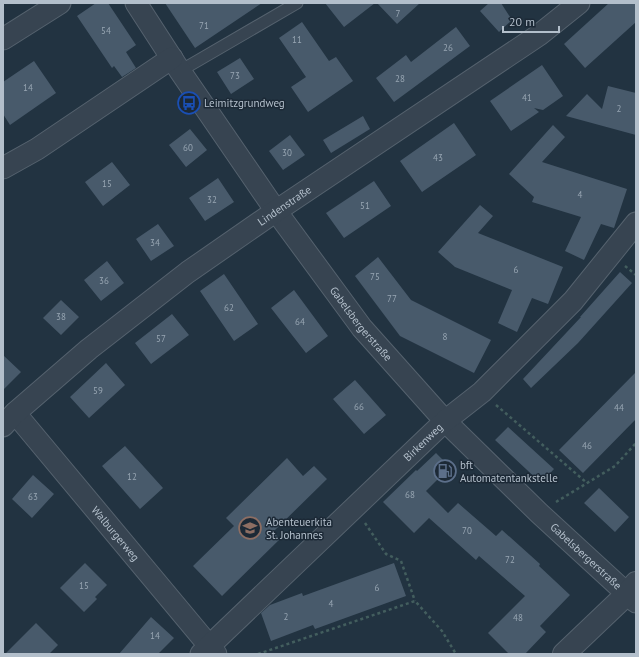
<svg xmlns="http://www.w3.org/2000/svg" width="639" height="657" font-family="'PT Sans',sans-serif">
<rect width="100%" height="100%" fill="#223341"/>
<path fill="#485a6b" d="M96,3H108L136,45L126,52L136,68L122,77L114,66L112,68L77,16Z
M165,3H262L195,48Z
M325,3H375L344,27Z
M377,3H420L397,24Z
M489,3H501L512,20L499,32L480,11Z
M609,3H636V22L585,68L564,44Z
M302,22L329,61L336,57L353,81L308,112L291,87L306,77L279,38Z
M456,27L470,46L394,102L376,78L406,55L411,62Z
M240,58L254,79L231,94L217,72Z
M34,61L56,93L10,125L3,114V82Z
M542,65L563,96L543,110L534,108L539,112L511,131L490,101Z
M608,86L636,93V135L566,116L587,94L602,109Z
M363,116L370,129L331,153L323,140Z
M454,123L476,155L422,192L400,161Z
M553,125L565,137L542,162L627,189L614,228L601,224L584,260L565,251L581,217L532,202L534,197L509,174Z
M190,129L207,150L186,167L169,145Z
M290,135L305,155L283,170L269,151Z
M112,162L130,185L103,206L85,182Z
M218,178L234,202L205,221L189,198Z
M374,181L391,206L344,238L326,213Z
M480,205L493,216L478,233L563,267L548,304L532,298L517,332L498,323L512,290L455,267L438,252Z
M158,224L174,246L151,261L136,239Z
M378,257L411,300L491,340L474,373L400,336L355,276Z
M107,261L124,283L101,301L84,280Z
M620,272L632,283L578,343L531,388L523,379L581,317H580Z
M224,274L258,324L234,341L200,291Z
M294,290L328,336L306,353L271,308Z
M61,300L79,317L61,335L43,318Z
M172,314L189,335L151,364L135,343Z
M3,355L21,372L3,390Z
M106,363L125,385L89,418L70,397Z
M636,372V419L583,473L559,450Z
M355,380L386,415L364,434L333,399Z
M508,427L554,469L541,483L495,440Z
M125,446L163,488L140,509L102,466Z
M436,453L450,467L426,491L448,513L458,503L496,536L502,530L540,564L539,566L570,595L540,626L546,632L525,654H509L488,633L525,596L479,556L476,560L429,518L414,533L383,502L416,470L417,471Z
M287,458L303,476L314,466L327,479L273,532L280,539L222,596L193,566L234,526L226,518Z
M33,475L54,494L32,518L12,499Z
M599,488L629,517L615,532L584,503Z
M85,563L107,585L95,597L97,599L84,612L60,588Z
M394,563L406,596L315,629L313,625L271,641L261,613L270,605L302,593L303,596Z
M151,617L174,638L158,654H119Z
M36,623L58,645L49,654H5Z"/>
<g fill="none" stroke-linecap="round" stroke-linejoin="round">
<g stroke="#55626e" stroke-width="13">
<path id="service" d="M180,71L297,3"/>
</g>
<g stroke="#55626e" stroke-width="23">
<g id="minor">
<path id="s1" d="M136,3L180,71L276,211L362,328L445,421L539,513L636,602"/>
<path d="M3,39L60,3"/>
<path d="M3,168L37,149L172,58"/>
<path id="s2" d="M15,413L216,654"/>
<path id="s3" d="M3,426L15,413L89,349L188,272L276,211L539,35L579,3"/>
<path id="s4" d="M201,654L445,421L482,392L573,301L636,223"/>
</g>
</g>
<g stroke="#55626e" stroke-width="24">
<path id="tertiary" d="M564,654L627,594L636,583"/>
</g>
<path stroke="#435e5e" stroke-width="2.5" stroke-dasharray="3 3" stroke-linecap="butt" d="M625,266L636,275
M496,405L587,483
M556,502L615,466L636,443
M365,523L386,554L401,561L415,601
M258,654L415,601L442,631L456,654"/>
<use href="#service" stroke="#374451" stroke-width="11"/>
<use href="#minor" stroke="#374451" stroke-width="21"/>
<use href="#tertiary" stroke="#374451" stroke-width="22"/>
</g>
<defs>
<g id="bus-ring" transform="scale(1.15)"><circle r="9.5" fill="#1c2936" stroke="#1a4fb4" stroke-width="1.5"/><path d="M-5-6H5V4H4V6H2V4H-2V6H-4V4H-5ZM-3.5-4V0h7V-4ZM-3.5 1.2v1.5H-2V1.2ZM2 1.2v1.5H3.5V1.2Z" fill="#1a4fb4"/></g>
<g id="fuel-ring" transform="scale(1.15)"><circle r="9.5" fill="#1c2936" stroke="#5c6f8a" stroke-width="1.5"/><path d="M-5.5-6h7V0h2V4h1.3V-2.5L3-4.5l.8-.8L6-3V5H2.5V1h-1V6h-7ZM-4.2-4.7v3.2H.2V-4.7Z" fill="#5c6f8a"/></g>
<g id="school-ring" transform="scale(1.15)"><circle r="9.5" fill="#1c2936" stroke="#8d6e63" stroke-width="1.5"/><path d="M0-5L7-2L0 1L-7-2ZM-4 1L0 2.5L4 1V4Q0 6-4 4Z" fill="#8d6e63"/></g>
</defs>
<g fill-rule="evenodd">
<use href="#bus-ring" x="189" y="103"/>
<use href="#fuel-ring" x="445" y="471"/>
<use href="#school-ring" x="250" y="528"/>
</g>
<g text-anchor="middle" stroke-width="3" stroke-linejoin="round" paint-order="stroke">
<g font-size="9" fill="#98a6b3">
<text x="398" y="17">7</text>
<text x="204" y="29">71</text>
<text x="106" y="34">54</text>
<text x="297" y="43">11</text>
<text x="448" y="51">26</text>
<text x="235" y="79">73</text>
<text x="400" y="82">28</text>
<text x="28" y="91">14</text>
<text x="527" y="101">41</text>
<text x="619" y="112">2</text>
<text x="188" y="151">60</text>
<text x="287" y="156">30</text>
<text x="438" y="161">43</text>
<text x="107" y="187">15</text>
<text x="580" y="198">4</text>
<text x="212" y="203">32</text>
<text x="365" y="209">51</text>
<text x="155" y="246">34</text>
<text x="516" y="273">6</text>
<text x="375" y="280">75</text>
<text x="104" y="284">36</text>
<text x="392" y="302">77</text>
<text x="229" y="311">62</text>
<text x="61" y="320">38</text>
<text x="300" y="325">64</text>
<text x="445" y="340">8</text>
<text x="161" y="342">57</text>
<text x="98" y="394">59</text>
<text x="359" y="410">66</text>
<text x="619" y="411">44</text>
<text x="587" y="449">46</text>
<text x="132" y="480">12</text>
<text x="410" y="498">68</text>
<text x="33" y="500">63</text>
<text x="467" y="534">70</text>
<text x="510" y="563">72</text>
<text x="84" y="589">15</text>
<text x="377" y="591">6</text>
<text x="331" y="607">4</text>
<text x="286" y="620">2</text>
<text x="518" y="621">48</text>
<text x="155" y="639">14</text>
</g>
<g font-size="11" fill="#b3bfcb" stroke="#1c2936" text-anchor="start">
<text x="204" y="107">Leimitzgrundweg</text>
<text x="460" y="469">bft<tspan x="460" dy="13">Automatentankstelle</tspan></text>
<text x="266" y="526">Abenteuerkita<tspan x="266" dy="13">St. Johannes</tspan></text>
</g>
<g font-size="11" fill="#b3bfcb" stroke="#1c2936">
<text dy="4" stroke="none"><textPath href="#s3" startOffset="358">Lindenstraße</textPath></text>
<text dy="4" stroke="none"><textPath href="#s1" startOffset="392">Gabelsbergerstraße</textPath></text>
<text dy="4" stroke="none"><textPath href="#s4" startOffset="307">Birkenweg</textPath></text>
<text dy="4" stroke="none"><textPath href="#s2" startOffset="157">Walburgerweg</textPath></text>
<text dy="4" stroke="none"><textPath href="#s1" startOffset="716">Gabelsbergerstraße</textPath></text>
</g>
</g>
<rect width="639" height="657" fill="none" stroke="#b3bfcb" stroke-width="8"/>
<path d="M503 26v6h56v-6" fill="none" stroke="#b3bfcb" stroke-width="2"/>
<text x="509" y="26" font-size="12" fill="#b3bfcb" stroke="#1c2936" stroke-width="3" paint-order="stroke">20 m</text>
</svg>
